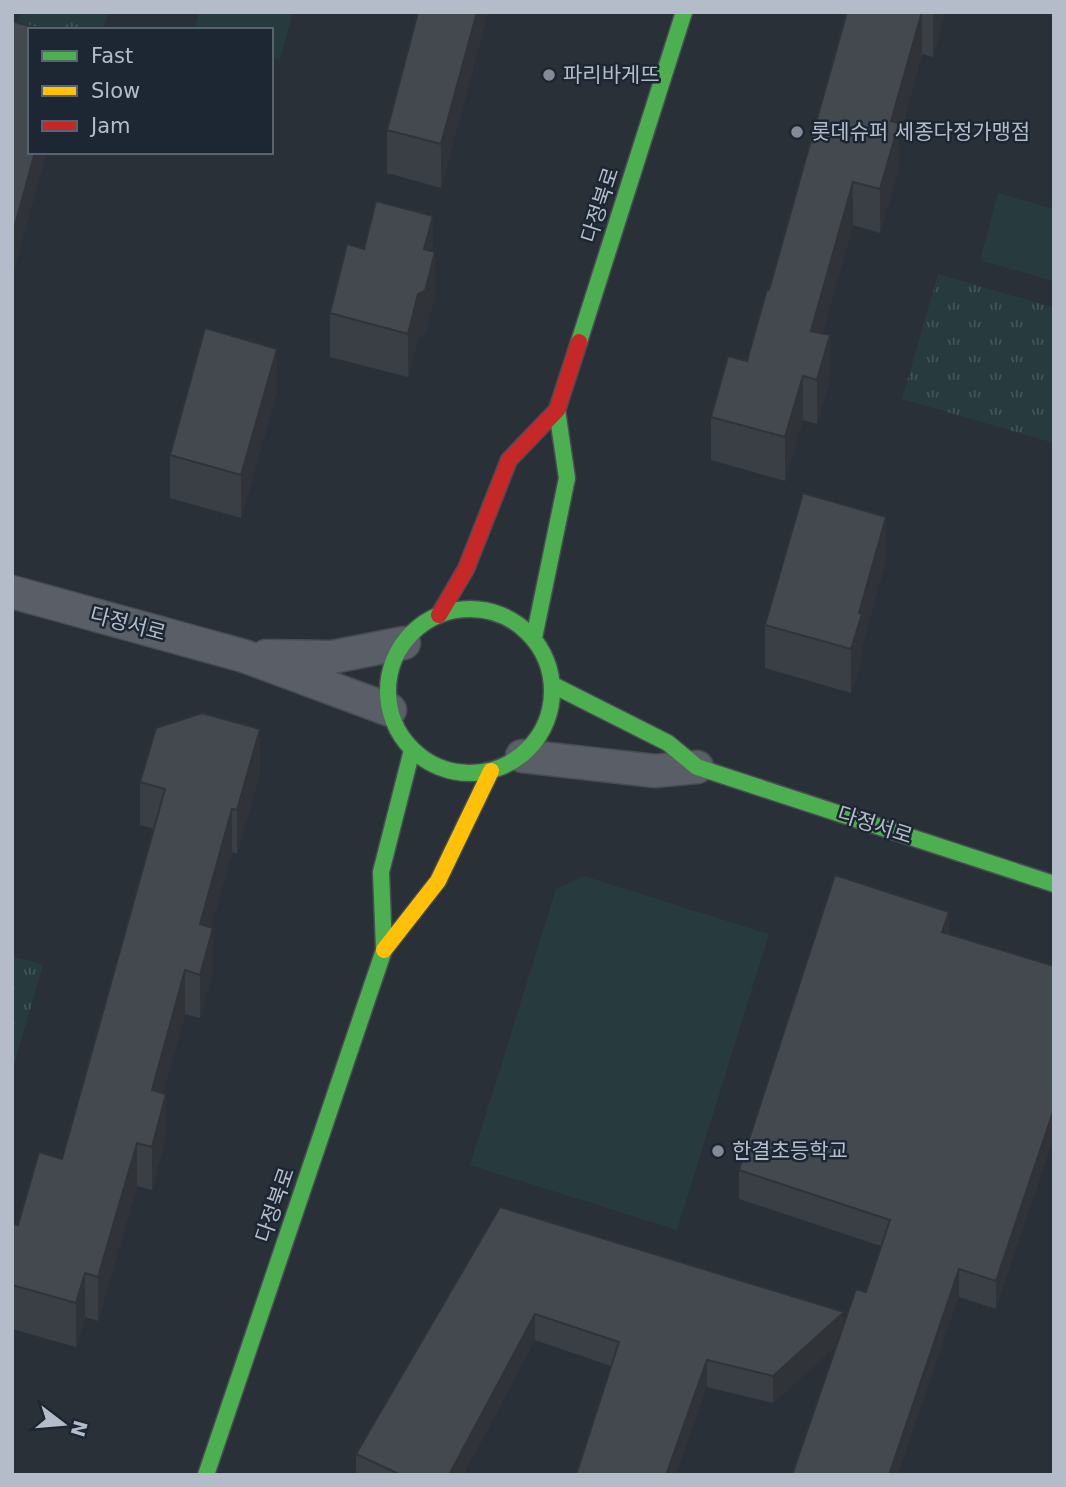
<svg xmlns="http://www.w3.org/2000/svg" width="1066" height="1487" font-family="'DejaVu Sans','Noto Sans KR',sans-serif">
<defs>
<pattern id="grass-tufts" width="24" height="20" patternUnits="userSpaceOnUse" patternTransform="scale(1.75)"><rect width="24" height="20" fill="#273a3e"/><path d="M3 7l-1-3M5 7V3M7 7l1-3M15 17l-1-3M17 17v-4M19 17l1-3" fill="none" stroke="#445559"/></pattern>
</defs>
<rect width="100%" height="100%" fill="#2a3038"/>
<path fill="url(#grass-tufts)" d="M21,12L108,13L103,30H30L12,44Z
M938,274L1054,308V443L902,399Z
M12,956L43,965L12,1071Z"/>
<path fill="#273a3e" d="M199,12H293L280,60L271,57V30H194Z
M998,193L1054,209V281L980,260Z
M584,876L769,934L677,1230L470,1165L556,889Z"/>
<g fill="none" stroke-linecap="round" stroke-linejoin="round">
<g stroke="#484c53" stroke-width="35">
<path id="street" d="M12,592L244,656L390,710
M266,656L332,657L404,643
M522,756L655,771L697,767"/>
</g>
<g stroke="#484c53" stroke-width="19">
<path id="fast" d="M579,342L684,12
M388 691a82 82 0 1 1 164 0a82 82 0 1 1-164 0Z
M534,638L567,478L557,410
M553,685L668,743L697,767L1054,884
M384,949L381,872L412,750
M206,1475L384,950"/>
</g>
<g stroke="#484c53" stroke-width="19">
<path id="slow" d="M384,950L438,881L491,771"/>
</g>
<g stroke="#484c53" stroke-width="19">
<path id="jam" d="M439,615L466,569L509,460L557,410L579,342"/>
</g>
<use href="#street" stroke="#5a5e66" stroke-width="32"/>
<use href="#fast" stroke="#4caf50" stroke-width="16"/>
<use href="#slow" stroke="#ffc107" stroke-width="16"/>
<use href="#jam" stroke="#c62828" stroke-width="16"/>
</g>
<path fill="#3a3f45" d="M488,12L441,188L387,173V130Z
M847,12H945L933,57L922,54L899,138V167L880,233L853,225L822,334L830,379L817,424L803,420L785,481L711,460V417L747,361L769,290Z
M364,249L433,251L435,296L425,335L418,338L408,377L330,357V313Z
M277,392L241,518L170,498V455Z
M886,560L862,646V657L851,693L765,668V625Z
M260,772L237,854L232,852L211,927L213,971L200,1018L185,1014L163,1093L166,1137L152,1190L137,1186L98,1321L85,1317L76,1347L12,1329V1224L18,1225L62,1159L154,829L140,825V782Z
M949,934L1054,966L996,1309L959,1297L837,1345L773,1403L707,1387L611,1366L535,1340L463,1475H356V1454L500,1207L844,1326L866,1292L881,1246L739,1199V1170Z"/>
<path fill="#303338" d="M477,12H488L441,188V144Z
M922,12V54L899,138V167L880,233V189L891,121Z
M933,12H945L933,57Z
M35,152H47L12,279V236Z
M853,182V225L811,374V331Z
M433,216V259L435,252V296L425,335L418,338L408,377V334L418,294L424,249Z
M830,335V379L817,424V380Z
M277,349V392L241,518V475Z
M803,376V420L785,481V437Z
M886,517V560L862,646V657L851,693V649L859,613Z
M260,729V772L237,854V810Z
M232,809V852L200,967V924Z
M949,912V940L942,932Z
M213,928V971L200,1018V975Z
M185,970V1014L152,1133V1090Z
M166,1094V1137L152,1190V1147Z
M1054,1109V1137L996,1309V1281Z
M137,1143V1186L98,1321V1277Z
M959,1269V1297L898,1475H889Z
M85,1273V1317L76,1347V1303Z
M844,1312V1339L773,1403V1376Z
M535,1314V1340L463,1475H449Z
M707,1360V1387L676,1475H666Z"/>
<path fill="#444950" stroke="#303338" stroke-width="2" d="M418,12H477L441,144L387,130Z
M847,12H922L891,121L899,123L880,189L853,182L811,331L830,335L817,380L803,376L785,437L711,417L728,356L747,361L767,289L769,290Z
M12,21L43,30H30V152H35L12,236Z
M376,201L433,216L424,249L435,252L425,291L418,294L408,334L330,313L347,244L364,249Z
M205,328L277,349L241,475L170,455Z
M803,493L886,517L859,613L862,614L851,649L765,625Z
M202,713L260,729L237,810L232,809L200,924L213,928L200,975L185,970L152,1090L166,1094L152,1147L137,1143L98,1277L85,1273L76,1303L12,1285V1224L18,1225L39,1152L62,1159L165,789L140,782L156,728Z
M835,875L949,912L942,932L1054,966V1109L996,1281L959,1269L889,1475H792L856,1289L866,1292L890,1220L739,1170Z
M500,1207L844,1312L773,1376L707,1360L666,1475H576L619,1342L535,1314L449,1475H401L356,1454Z"/>
<g fill="#848b96" stroke="#1d2633" stroke-width="2.5">
<circle cx="549" cy="75" r="7"/>
<circle cx="797" cy="132" r="7"/>
<circle cx="718" cy="1151" r="7"/>
</g>
<g text-anchor="middle" stroke-width="5" stroke-linejoin="round" paint-order="stroke">
<g font-size="21" fill="#b4bcc9" stroke="#1d2633" text-anchor="start">
<text x="563" y="82">파리바게뜨</text>
<text x="811" y="139">롯데슈퍼 세종다정가맹점</text>
<text x="732" y="1158">한결초등학교</text>
</g>
<g font-size="21" fill="#b4bcc9" stroke="#1d2633">
<text transform="translate(600 205) rotate(-72)" y="7">다정북로</text>
<text transform="translate(128 624) rotate(15)" y="7">다정서로</text>
<text transform="translate(875 825) rotate(18)" y="7">다정서로</text>
<text transform="translate(275 1205) rotate(-71)" y="7">다정북로</text>
</g>
</g>
<rect width="1066" height="1487" fill="none" stroke="#b4bcc9" stroke-width="28"/>
<rect x="28" y="28" width="245" height="126" fill="#1d2633" stroke="#59626f" stroke-width="2"/>
<rect x="42" y="51" width="35" height="10" fill="#4caf50" stroke="#59626f" stroke-width="2"/>
<text x="91" y="63" font-size="21" fill="#b4bcc9">Fast</text>
<rect x="42" y="86" width="35" height="10" fill="#ffc107" stroke="#59626f" stroke-width="2"/>
<text x="91" y="98" font-size="21" fill="#b4bcc9">Slow</text>
<rect x="42" y="121" width="35" height="10" fill="#c62828" stroke="#59626f" stroke-width="2"/>
<text x="91" y="133" font-size="21" fill="#b4bcc9">Jam</text>
<g transform="translate(63 1424) rotate(106)" stroke="#1d2633" stroke-width="5" paint-order="stroke">
<path d="M0-5L12 26L0 18L-12 26Z" fill="#b4bcc9"/>
<text y="-10" font-size="19" font-weight="bold" text-anchor="middle" fill="#b4bcc9">N</text>
</g>
</svg>
